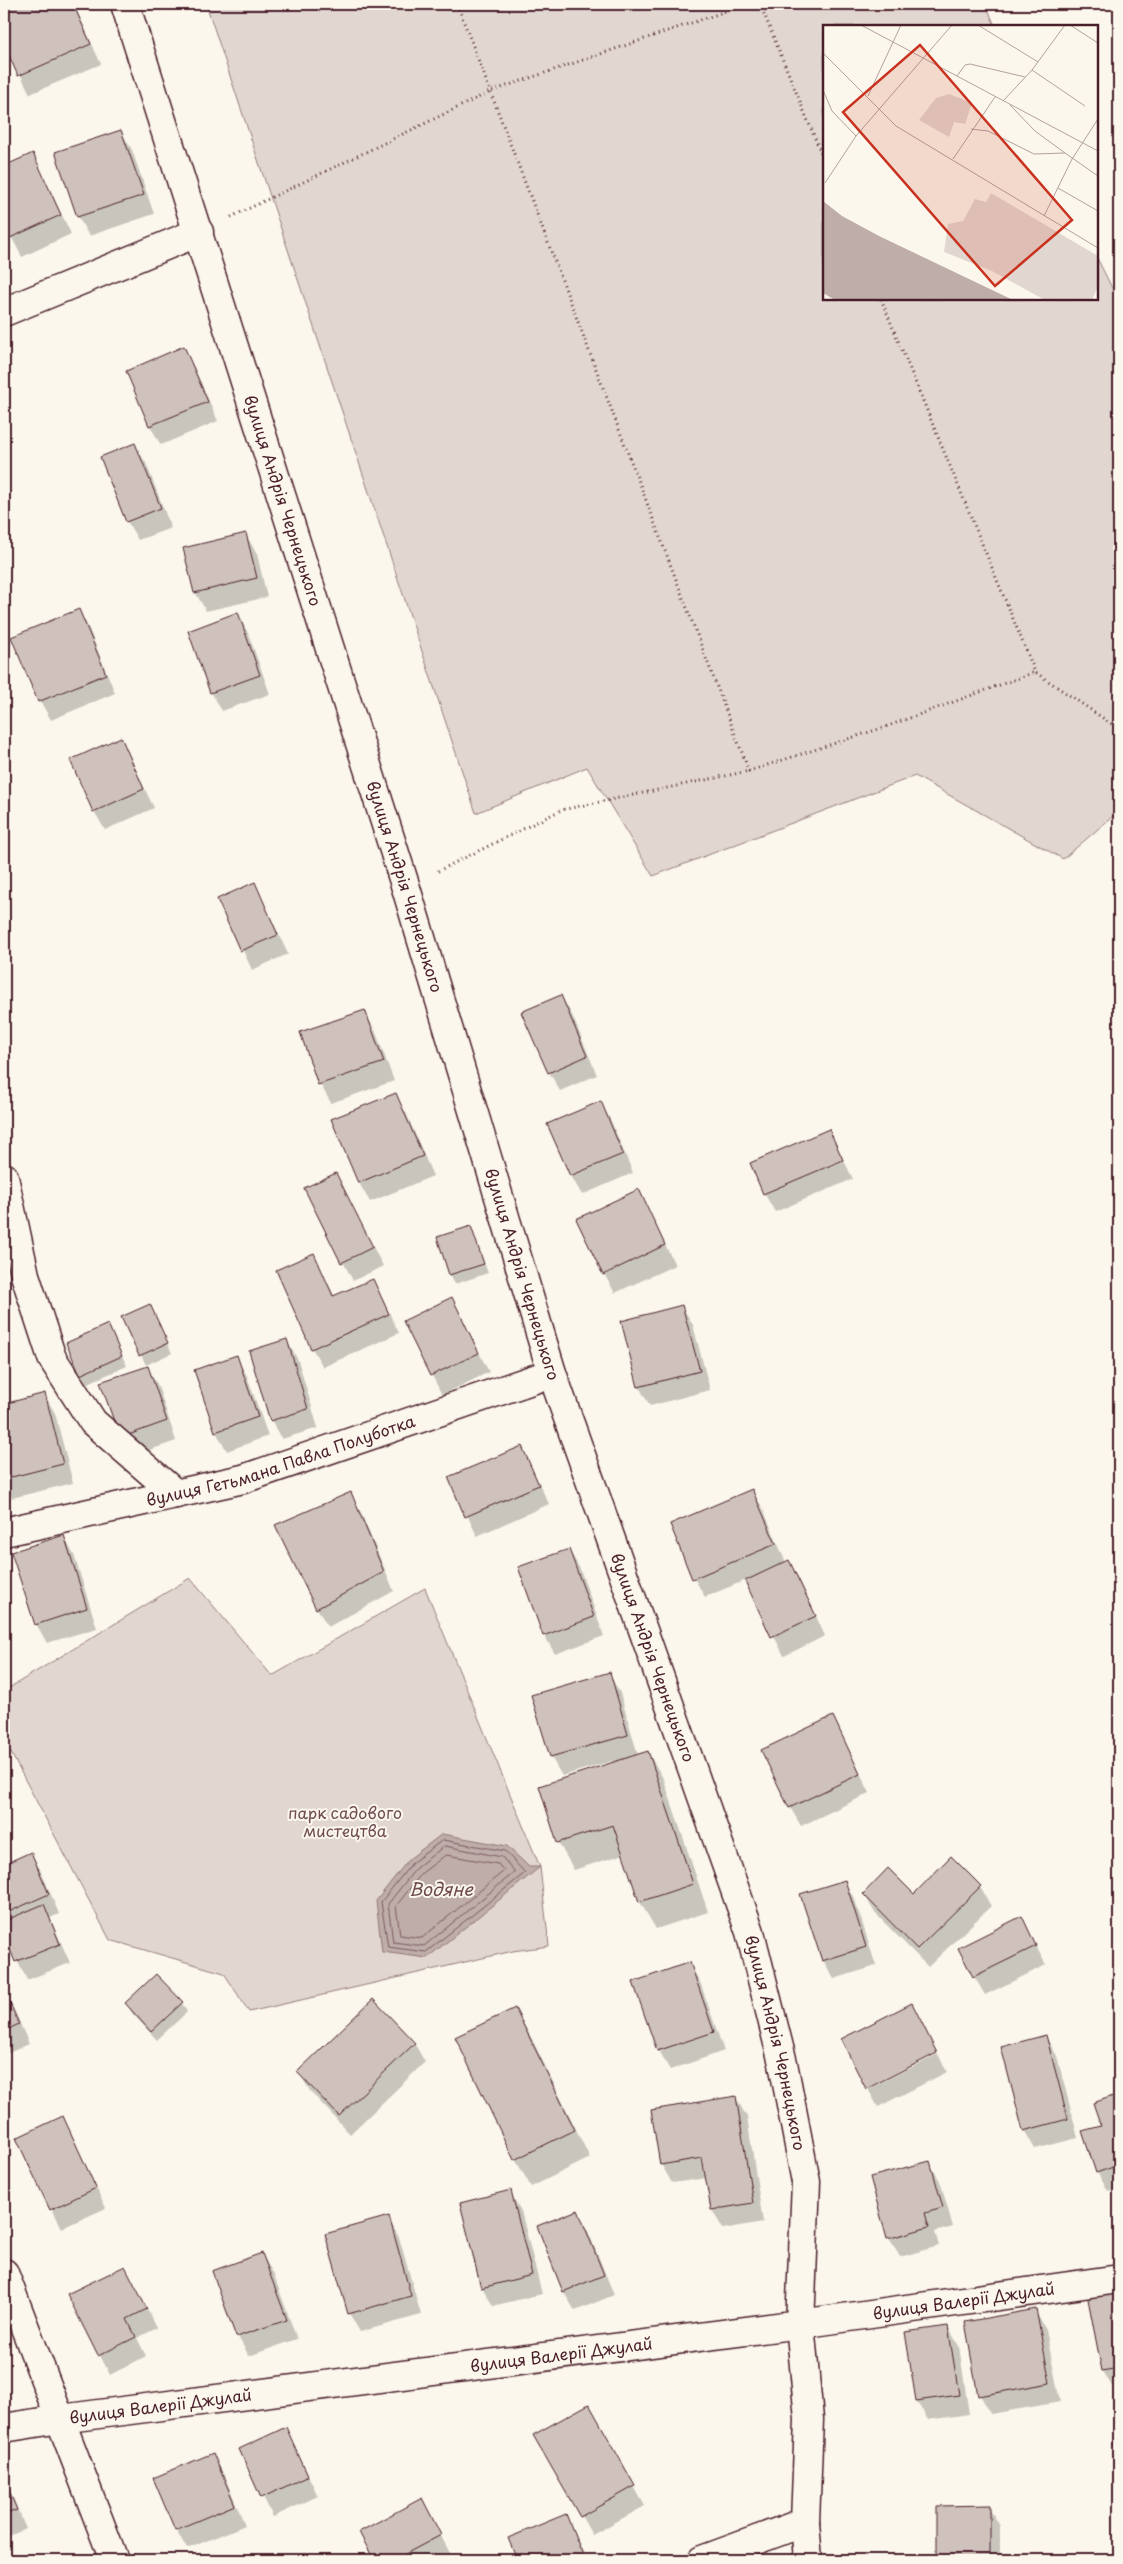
<svg xmlns="http://www.w3.org/2000/svg" width="1123" height="2564" font-family="'Playpen Sans',sans-serif">
<rect width="100%" height="100%" fill="#fbf7ec"/>
<filter id="ink" filterUnits="userSpaceOnUse"><feTurbulence type="fractalNoise" baseFrequency=".02" numOctaves="2"/><feDisplacementMap in="SourceGraphic" scale="10" xChannelSelector="R" yChannelSelector="G"/><feConvolveMatrix kernelMatrix="1 2 1 2 8 2 1 2 1" color-interpolation-filters="sRGB"/></filter>
<g filter="url(#ink)">
<path fill="#e2d7d0" stroke="#967b7e" d="M206,4H986L995,26H824V299H1097V258L1119,302V811L1063,859L915,776L653,876L587,767L476,813Z
M190,1578L272,1676L425,1588L540,1867L549,1946L513,1951L249,2012L224,1973L110,1940L4,1740V1691Z"/>
<path fill="#bfadaa" stroke="#907477" d="M442,1834L507,1846L529,1867H540L427,1958L382,1952L376,1901L409,1859Z"/>
<path fill="#0003" d="M4,4H74L101,64L30,94L4,41Z
M121,131L132,150L154,214L89,236L78,217L57,153Z
M33,155L71,234L22,257L4,223V167Z
M183,348L194,367L218,421L161,445L150,426L127,372Z
M135,445L146,463L171,528L138,540L127,521Z
M246,535L257,554L267,597L206,611L195,592Z
M79,610L89,629L115,693L51,720L40,701L13,638Z
M238,614L248,633L270,694L222,711L211,692Z
M120,738L154,808L105,830L94,811Z
M255,884L288,954L252,970L219,899Z
M561,996L572,1015L597,1075L560,1091L549,1072Z
M364,1011L375,1030L394,1081L331,1103L320,1084Z
M395,1094L406,1113L433,1176L370,1202L359,1183L333,1120Z
M600,1102L611,1121L633,1173L582,1195L571,1176L549,1124Z
M829,1130L853,1179L775,1212L764,1193Z
M335,1174L383,1266L353,1281L306,1188Z
M639,1191L675,1265L615,1293L604,1274Z
M471,1228L488,1273L455,1284L450,1275L439,1238Z
M313,1255L335,1297L373,1280L399,1333L323,1367L312,1348Z
M452,1299L489,1372L442,1395L405,1322Z
M682,1306L693,1325L710,1390L650,1406L639,1387L622,1322Z
M154,1315L172,1353L146,1365L158,1386L176,1441L132,1456L121,1437L147,1367L123,1318Z
M107,1325L127,1366L86,1384L81,1374Z
M287,1341L298,1360L318,1428L282,1439L271,1420Z
M236,1357L247,1376L268,1436L227,1451L216,1432L195,1371Z
M44,1394L55,1413L73,1483L12,1498L4,1484V1405Z
M521,1447L549,1504L477,1536L450,1478Z
M752,1490L763,1509L786,1563L789,1562L800,1581L825,1636L784,1656L746,1580L705,1597L694,1578Z
M350,1494L361,1513L394,1591L328,1627L317,1608Z
M63,1536L74,1555L97,1628L47,1643L36,1624Z
M569,1550L580,1569L604,1636L555,1654L544,1635Z
M609,1674L620,1693L638,1755L648,1752L664,1780L708,1912L656,1929L640,1902L624,1854L574,1870L558,1842L612,1764V1761L562,1776L551,1757L533,1696Z
M832,1717L870,1793L801,1826L790,1807Z
M31,1854L42,1873L59,1914L50,1918L70,1963L27,1980L6,1936L4,1937V1865Z
M844,1881L855,1900L876,1966L834,1979L823,1960Z
M980,1887L991,1906L928,1967L875,1913L864,1894L914,1896Z
M1021,1918L1046,1965L985,1995L974,1976Z
M689,1963L700,1982L724,2051L670,2070L659,2051L635,1982Z
M4,1987L29,2044L4,2055Z
M126,2003H182L187,2012L157,2040L132,2013Z
M515,2009L531,2037L590,2158L531,2187L515,2159Z
M1046,2037L1057,2056L1078,2138L1035,2149L1024,2130Z
M414,2043L425,2062L350,2134L310,2091L299,2072Z
M938,2054L947,2072L878,2107L868,2089Z
M1119,2095V2188L1108,2191L1097,2172L1102,2126L1094,2103Z
M736,2098L747,2117L763,2222L723,2229L712,2210L707,2178L672,2183L661,2164Z
M62,2118L106,2208L62,2228L52,2209Z
M929,2162L940,2181L953,2227L935,2232L939,2246L900,2257L889,2238Z
M510,2192L521,2211L542,2294L493,2306L482,2287Z
M577,2212L588,2231L614,2295L575,2311L564,2292Z
M388,2218L399,2237L421,2315L360,2332L349,2313Z
M262,2255L273,2273L297,2339L249,2356L238,2337L214,2272Z
M135,2286L157,2328L137,2338L146,2356L110,2375L69,2295Z
M1119,2289V2389L1114,2390L1103,2371L1089,2295Z
M1035,2311L1046,2330L1060,2402L991,2414L980,2395Z
M948,2327L959,2346L969,2414L928,2420L917,2401L907,2333Z
M588,2405L645,2506L592,2535L535,2435Z
M286,2429L318,2496L273,2517L240,2450Z
M212,2454L223,2473L245,2525L187,2549L176,2530L155,2479Z
M4,2478L26,2529L4,2538Z
M938,2507H989L1000,2526V2560H938Z
M565,2516L587,2560H519L510,2539Z
M432,2519L451,2555L440,2560H375L360,2532Z"/>
<g fill="none" stroke-linecap="round" stroke-linejoin="round">
<path stroke="#79585e" stroke-width="1" d="M443,1840L505,1851L525,1873L426,1952L388,1947L381,1902L412,1863Z
M445,1846L502,1857L515,1872L424,1946L393,1942L388,1904L417,1867Z
M446,1855L498,1864L504,1871L422,1938L400,1935L396,1906L422,1873Z"/>
</g>
<path fill="#cfc2bc" stroke="#4a1f2b" d="M4,4H73L91,44L18,76L4,44Z
M121,130L144,195L77,217L55,152Z
M33,153L61,215L10,238L4,226V166Z
M184,346L208,402L149,426L126,371Z
M135,443L161,508L126,522L100,457Z
M246,533L257,578L194,593L183,548Z
M79,609L106,674L38,702L11,637Z
M238,612L260,675L210,693L188,631Z
M121,737L144,789L93,812L70,760Z
M255,882L278,935L240,951L217,899Z
M561,995L587,1056L548,1073L521,1012Z
M365,1010L384,1062L318,1085L300,1032Z
M396,1093L423,1156L358,1183L331,1119Z
M601,1101L623,1154L570,1176L547,1124Z
M829,1129L843,1160L763,1194L750,1163Z
M336,1173L373,1247L341,1263L304,1188Z
M639,1189L665,1245L603,1275L576,1219Z
M471,1226L484,1264L449,1275L437,1237Z
M314,1253L333,1296L373,1279L389,1314L311,1349L276,1270Z
M452,1297L479,1353L430,1376L403,1321Z
M150,1304L168,1343L139,1356L121,1317Z
M682,1305L700,1371L638,1387L621,1321Z
M108,1324L122,1356L80,1375L66,1343Z
M287,1339L308,1409L270,1421L249,1351Z
M237,1355L258,1417L215,1432L194,1370Z
M148,1366L167,1421L120,1438L100,1382Z
M45,1393L63,1464L4,1479V1404Z
M522,1446L539,1485L465,1517L448,1477Z
M752,1489L776,1544L692,1579L670,1524Z
M351,1492L384,1572L316,1609L275,1525Z
M64,1535L87,1608L35,1625L11,1552Z
M569,1549L594,1617L543,1636L518,1567Z
M789,1560L816,1616L771,1637L745,1581Z
M610,1672L628,1735L550,1757L531,1695Z
M833,1716L860,1774L789,1808L761,1750Z
M648,1751L693,1884L639,1902L613,1825L557,1843L539,1786Z
M31,1852L49,1894L4,1914V1864Z
M951,1856L981,1886L917,1949L863,1894L888,1868L914,1894Z
M845,1880L866,1947L822,1961L800,1894Z
M44,1904L60,1944L15,1962L4,1934V1921Z
M1022,1916L1036,1946L973,1977L958,1948Z
M690,1962L714,2032L657,2051L633,1982Z
M156,1974L183,2002L151,2032L125,2003Z
M4,1990L19,2024L4,2031Z
M373,1999L415,2043L339,2116L297,2072Z
M912,2003L937,2053L866,2089L841,2039Z
M515,2008L575,2130L514,2160L455,2037Z
M1046,2035L1068,2119L1023,2131L1001,2047Z
M1119,2094V2165L1096,2173L1082,2131L1101,2126L1093,2103Z
M736,2096L753,2203L711,2210L702,2158L660,2165L651,2110Z
M63,2116L96,2188L50,2210L16,2138Z
M930,2161L943,2208L925,2213L929,2227L887,2239L870,2177Z
M511,2190L532,2275L481,2288L460,2203Z
M578,2210L604,2275L563,2292L537,2226Z
M389,2216L411,2296L348,2314L325,2234Z
M262,2253L287,2320L236,2337L212,2271Z
M125,2266L147,2309L127,2319L136,2337L98,2356L67,2294Z
M1119,2288V2368L1102,2371L1087,2294Z
M1036,2309L1050,2383L978,2396L965,2322Z
M948,2326L959,2395L916,2401L905,2332Z
M589,2404L635,2486L580,2517L533,2435Z
M286,2427L308,2476L261,2498L239,2449Z
M1119,2439V2465L1113,2441Z
M213,2453L235,2505L175,2530L153,2478Z
M4,2478L17,2510L4,2515Z
M422,2498L441,2535L394,2560H374L359,2532Z
M990,2505V2560H937V2506Z
M566,2514L585,2560H517L508,2538Z"/>
<g fill="none" stroke-linecap="round" stroke-linejoin="round">
<g stroke="#4a1f2b" stroke-width="31">
<g id="minor">
<path id="s1" d="M125,4L406,888L552,1373L750,1932L783,2063L806,2182L800,2324L809,2419L805,2522L808,2560"/>
<path d="M4,312L199,232"/>
<path d="M4,1177L25,1275L52,1358L93,1422L176,1494"/>
<path id="s2" d="M4,1532L243,1479L552,1373"/>
<path d="M4,2273L114,2560"/>
<path id="s3" d="M4,2428L60,2419L800,2324L1119,2279"/>
<path d="M702,2560L805,2522"/>
</g>
</g>
<path stroke="#4a1f2b" stroke-width="3" stroke-dasharray="1 4" stroke-linecap="butt" d="M457,4L749,771L888,726L1035,672
M760,4L824,160
M231,217L492,91L747,4
M881,299L1035,672L1119,729
M438,871L561,810L749,771"/>
<use href="#minor" stroke="#fbf7ec" stroke-width="28"/>
</g>
</g>
<g text-anchor="middle" stroke-width="4" stroke-linejoin="round" paint-order="stroke">
<g font-size="16" fill="#4a1f2b" stroke="#fbf7ec">
<text dy="6" stroke="none"><textPath href="#s1" startOffset="521">вулиця Андрія Чернецького</textPath></text>
<text dy="6" stroke="none"><textPath href="#s1" startOffset="926">вулиця Андрія Чернецького</textPath></text>
<text dy="6" stroke="none"><textPath href="#s1" startOffset="1331">вулиця Андрія Чернецького</textPath></text>
<text dy="6" stroke="none"><textPath href="#s2" startOffset="286">вулиця Гетьмана Павла Полуботка</textPath></text>
<text dy="6" stroke="none"><textPath href="#s1" startOffset="1736">вулиця Андрія Чернецького</textPath></text>
<text dy="6" stroke="none"><textPath href="#s1" startOffset="2141">вулиця Андрія Чернецького</textPath></text>
<text dy="6" stroke="none"><textPath href="#s3" startOffset="968">вулиця Валерії Джулай</textPath></text>
<text dy="6" stroke="none"><textPath href="#s3" startOffset="562">вулиця Валерії Джулай</textPath></text>
<text dy="6" stroke="none"><textPath href="#s3" startOffset="158">вулиця Валерії Джулай</textPath></text>
</g>
<g font-size="16" fill="#704d54" stroke="#fbf7ec">
<text x="345" y="1819">парк садового<tspan x="345" dy="18">мистецтва</tspan></text>
</g>
<g font-size="18" font-style="italic" fill="#6d4a51" stroke="#fbf7ec">
<text x="441" y="1896">Водяне</text>
</g>
</g>
<g transform="translate(823 25)">
<rect width="275" height="275" fill="#fbf7ec"/>
<path d="M126,69L149,78L142,99L131,97L126,112L96,95L113,73ZM168,168L275,231V261L269,275H222L169,246L121,227L125,199L140,196L152,174L163,177Z" fill="#e2d7d0"/>
<path d="M0,176L19,191L56,211L190,275H12L0,268Z" fill="#bfadaa"/>
<path fill="none" stroke="#b4a19f" stroke-width="1" d="M38,0L275,126M155,0L215,37M247,0L275,18M0,28L73,101L275,223M209,45L262,81M134,51L142,40L147,39L202,52M0,65L9,86L33,111M45,71L78,0M180,76L209,45L242,0M187,80L212,106L242,128M148,104L165,106L211,129L242,128L275,151M130,134L172,72M2,158L33,111L129,0M235,163L275,186M221,191L249,134L275,94"/>
<path fill="#c8321e" fill-opacity="0.15" stroke="#c8321e" stroke-width="2.5" d="M97,20L249,195L172,261L20,87Z"/>
<rect width="275" height="275" fill="none" stroke="#4a1f2b" stroke-width="2.5"/>
</g>
<rect width="1123" height="2564" fill="none" stroke="#fbf7ec" stroke-width="20"/>
<rect x="10" y="10" width="1103" height="2544" fill="none" stroke="#4a1f2b" stroke-width="2" filter="url(#ink)"/>
</svg>
